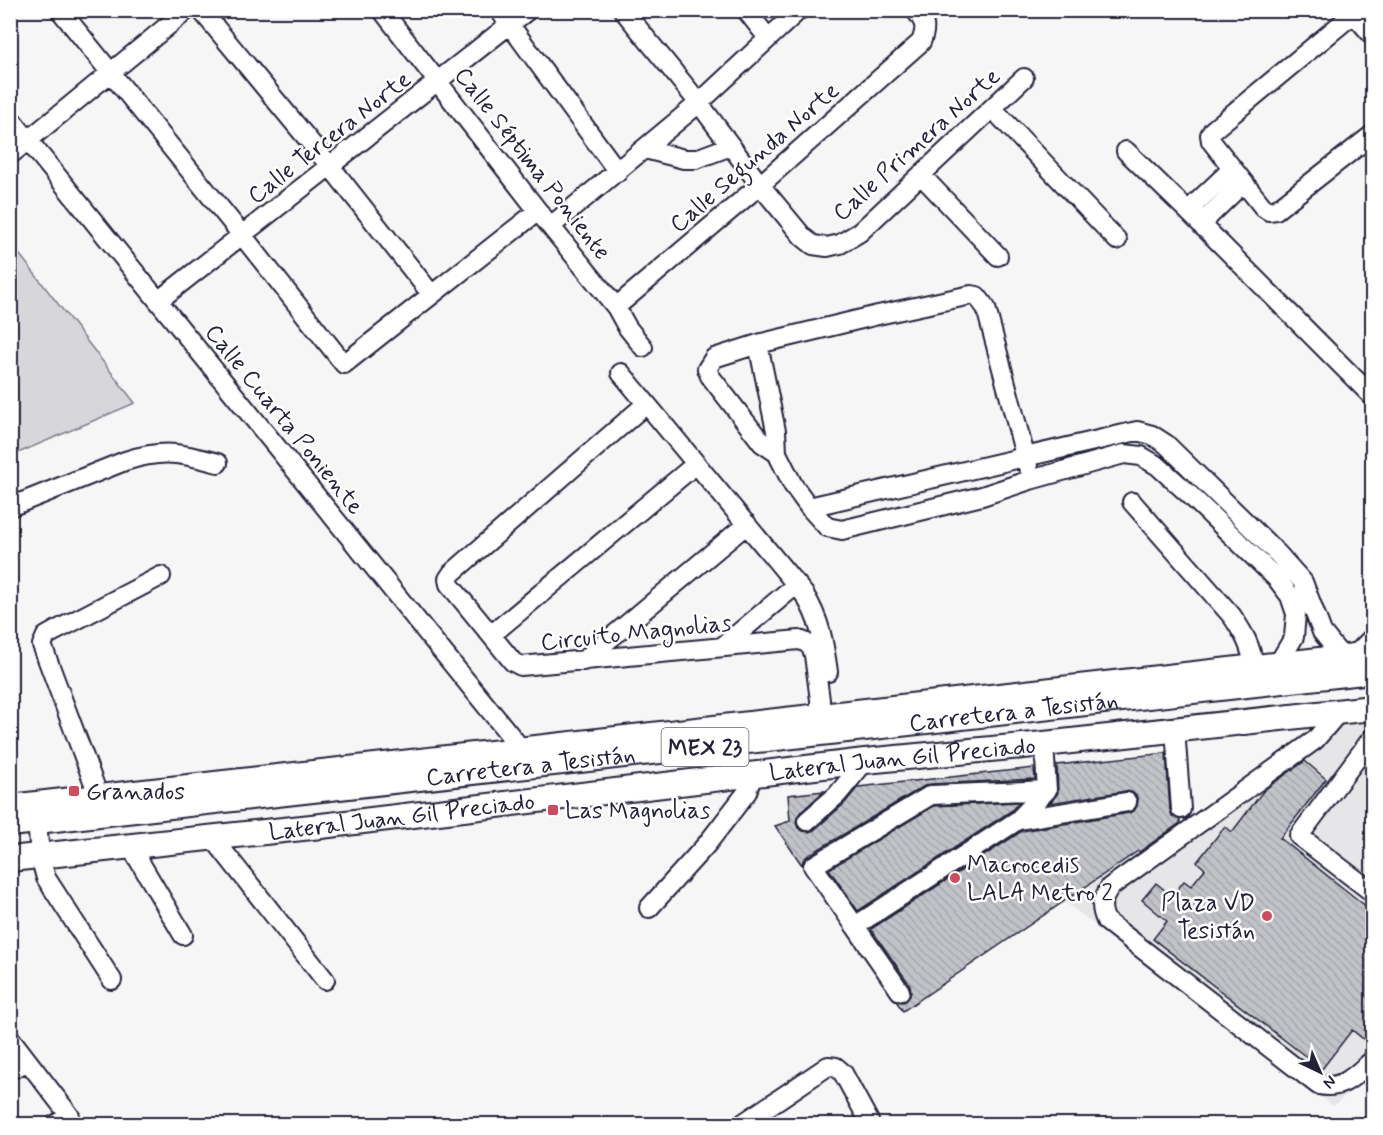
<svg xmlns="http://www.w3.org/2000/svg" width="1383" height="1135" font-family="Mynerve,sans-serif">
<defs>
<pattern id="building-back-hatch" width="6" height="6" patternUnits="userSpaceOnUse" patternTransform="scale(1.5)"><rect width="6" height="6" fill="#c2c2c9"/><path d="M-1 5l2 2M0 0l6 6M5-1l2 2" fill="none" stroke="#a6a6ae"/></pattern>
</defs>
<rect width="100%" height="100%" fill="#f6f6f7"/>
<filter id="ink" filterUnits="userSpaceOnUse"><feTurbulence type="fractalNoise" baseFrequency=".0167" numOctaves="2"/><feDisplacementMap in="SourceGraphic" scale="12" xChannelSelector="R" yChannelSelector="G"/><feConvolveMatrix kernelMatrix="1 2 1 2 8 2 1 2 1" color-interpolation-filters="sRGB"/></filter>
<g filter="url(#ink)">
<path fill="#e6e6e9" d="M1372,721V1074L1333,1106L1065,902L1138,851L1141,854L1171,835V830L1190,816L1192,822L1314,728Z"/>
<path fill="#d7d7db" stroke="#7c7c8b" stroke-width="1.5" d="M10,242L135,403L11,456H10Z"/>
<path fill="url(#building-back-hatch)" stroke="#22223b" stroke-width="1.5" d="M1166,753L1170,810L1172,816L1180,820V823L1139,852L1138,851L903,1011L896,1001L902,1002L906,1001L910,996L911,991L910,985L871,929L1022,831L1129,813L1134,811L1137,806L1138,801L1136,795L1131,792L1126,791L1050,803L1058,793L1057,765Z
M1305,761L1326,779L1280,838L1372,911V1038L1367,1042L1352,1030L1322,1069L1153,939L1167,921L1142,900L1156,883L1172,896L1184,881L1191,886L1205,869L1197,862L1225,826L1232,832L1264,790Z
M1034,768L1035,779L931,784L926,785L807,856L803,860L802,865L775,826L790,821L788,795L824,791L800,813L797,817L796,823L798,828L803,831L809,832L814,830L844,804L858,787Z
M1019,802L1011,811L858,911L829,869L934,806Z"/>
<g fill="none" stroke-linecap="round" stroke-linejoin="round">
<g stroke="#22223b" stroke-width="22">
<path id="minor" d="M60,10L242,235L344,364L538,211
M201,10L330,166L432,295
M382,10L538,211L616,307L627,327L643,347
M499,10L618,172
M623,10L699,103L760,185L803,237L813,245L827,247L840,244L860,232L1024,78
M746,10L768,38
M1358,10L1213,130L1210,135L1211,141L1263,207L1269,211L1276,210L1372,135
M1354,14L1372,35
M992,108L1117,240
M10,118L522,750
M645,149L684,159H696L731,146
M1126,151L1190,213L1372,396
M10,155L187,10
M921,175L998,256
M1190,213L1196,203L1232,169
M551,226L699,103L799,10
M1203,227L1209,216L1243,183
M158,301L528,10
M616,307L760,185L921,42C927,27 925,22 915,10
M758,344L776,431L777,453L793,485L809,507L827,527L842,530L982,496L1030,480L1124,454L1141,456L1158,466L1190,495L1277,579L1290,596L1296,614L1294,637L1278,664
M621,373L804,594C820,619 824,643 828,672
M646,404L452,573L448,579L449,584L513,662L521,666L799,640C808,642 812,647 814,655L820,700V717
M777,453L762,443L710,376L707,369L714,358L758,344L878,315L971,295L977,296L986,308L1028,467
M1132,502L1232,616C1244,634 1251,645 1254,667
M10,507L125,461C163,449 181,453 218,463
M809,507L1137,431L1152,435L1166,444L1278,554L1303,582L1322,632L1342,657
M491,635L696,464
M722,647L797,584
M1354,656L1372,638
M583,661L747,524
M1339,712L1315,740L1110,887C1102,901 1099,905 1106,921L1318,1085C1344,1090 1353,1076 1372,1061
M1175,729L1181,809
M1372,738L1299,836L1372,892
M1044,744L1047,790L1018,820L855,926L813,866L931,795L1047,790
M99,797L42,645L46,636L55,631L161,576
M36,809L40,856L46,878L112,980
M1018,820L1127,802
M807,821L837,795L865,761
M213,838L325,980
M131,847L183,935
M649,908L707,844L747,792L753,774
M855,926L900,991
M10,1038L70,1116L56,1124
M10,1070L27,1062
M742,1124L828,1066L836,1067L843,1073L869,1121L867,1124"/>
</g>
<g stroke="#22223b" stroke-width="28">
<g id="major">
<path d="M10,807L1372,654"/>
<path id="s1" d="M10,824L1372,671"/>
<path id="s2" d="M10,859L321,826L865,761L1044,744L1372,708"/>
</g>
</g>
<use href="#minor" stroke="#fff" stroke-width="18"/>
<use href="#major" stroke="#fff" stroke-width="24"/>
</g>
</g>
<g fill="#d1495b" stroke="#fff" stroke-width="2">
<rect x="68" y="785" width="12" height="12" rx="3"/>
<rect x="547" y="804" width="12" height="12" rx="3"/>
<circle cx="955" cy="878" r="6"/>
<circle cx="1267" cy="916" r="6"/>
</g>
<g text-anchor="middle" stroke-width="5" stroke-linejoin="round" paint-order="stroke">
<rect fill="#fff" stroke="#646476" stroke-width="1.5" x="661.5" y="728" width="87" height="38" rx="4.5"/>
<g font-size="22" font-weight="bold" fill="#22223b">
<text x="705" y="755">MEX 23</text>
</g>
<g font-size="24" fill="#22223b" stroke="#fff">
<text transform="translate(329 137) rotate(-38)" y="8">Calle Tercera Norte</text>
<text transform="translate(916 144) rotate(-42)" y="8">Calle Primera Norte</text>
<text transform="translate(754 157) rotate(-41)" y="8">Calle Segunda Norte</text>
<text transform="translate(533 163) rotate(52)" y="8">Calle Séptima Poniente</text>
<text transform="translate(285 419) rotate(51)" y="8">Calle Cuarta Poniente</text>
<text transform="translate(636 632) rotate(-6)" y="8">Circuito Magnolias</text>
<text dy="8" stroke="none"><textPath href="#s1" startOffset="1010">Carretera a Tesistán</textPath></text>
<text dy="8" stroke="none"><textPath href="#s2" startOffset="898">Lateral Juan Gil Preciado</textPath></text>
<text dy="8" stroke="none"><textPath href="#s1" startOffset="524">Carretera a Tesistán</textPath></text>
<text dy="8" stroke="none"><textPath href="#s2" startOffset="394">Lateral Juan Gil Preciado</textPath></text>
</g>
<g font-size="24" fill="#22223b" stroke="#fff" text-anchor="start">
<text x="86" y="799">Granados</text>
<text x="565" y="818">Las Magnolias</text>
<text x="967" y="872">Macrocedis<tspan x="967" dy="28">LALA Metro 2</tspan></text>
<text x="1255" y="910" text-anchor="end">Plaza VD<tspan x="1255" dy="28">Tesistán</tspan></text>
</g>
</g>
<rect width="1383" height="1135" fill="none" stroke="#fff" stroke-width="36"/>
<rect x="18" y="18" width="1347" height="1099" fill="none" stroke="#22223b" stroke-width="2" filter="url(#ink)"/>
<g transform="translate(1320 1072) rotate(136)" stroke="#ffffff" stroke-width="4.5" paint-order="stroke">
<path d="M0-4.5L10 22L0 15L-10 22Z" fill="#22223b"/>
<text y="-9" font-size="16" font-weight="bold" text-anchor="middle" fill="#22223b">N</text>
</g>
</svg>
